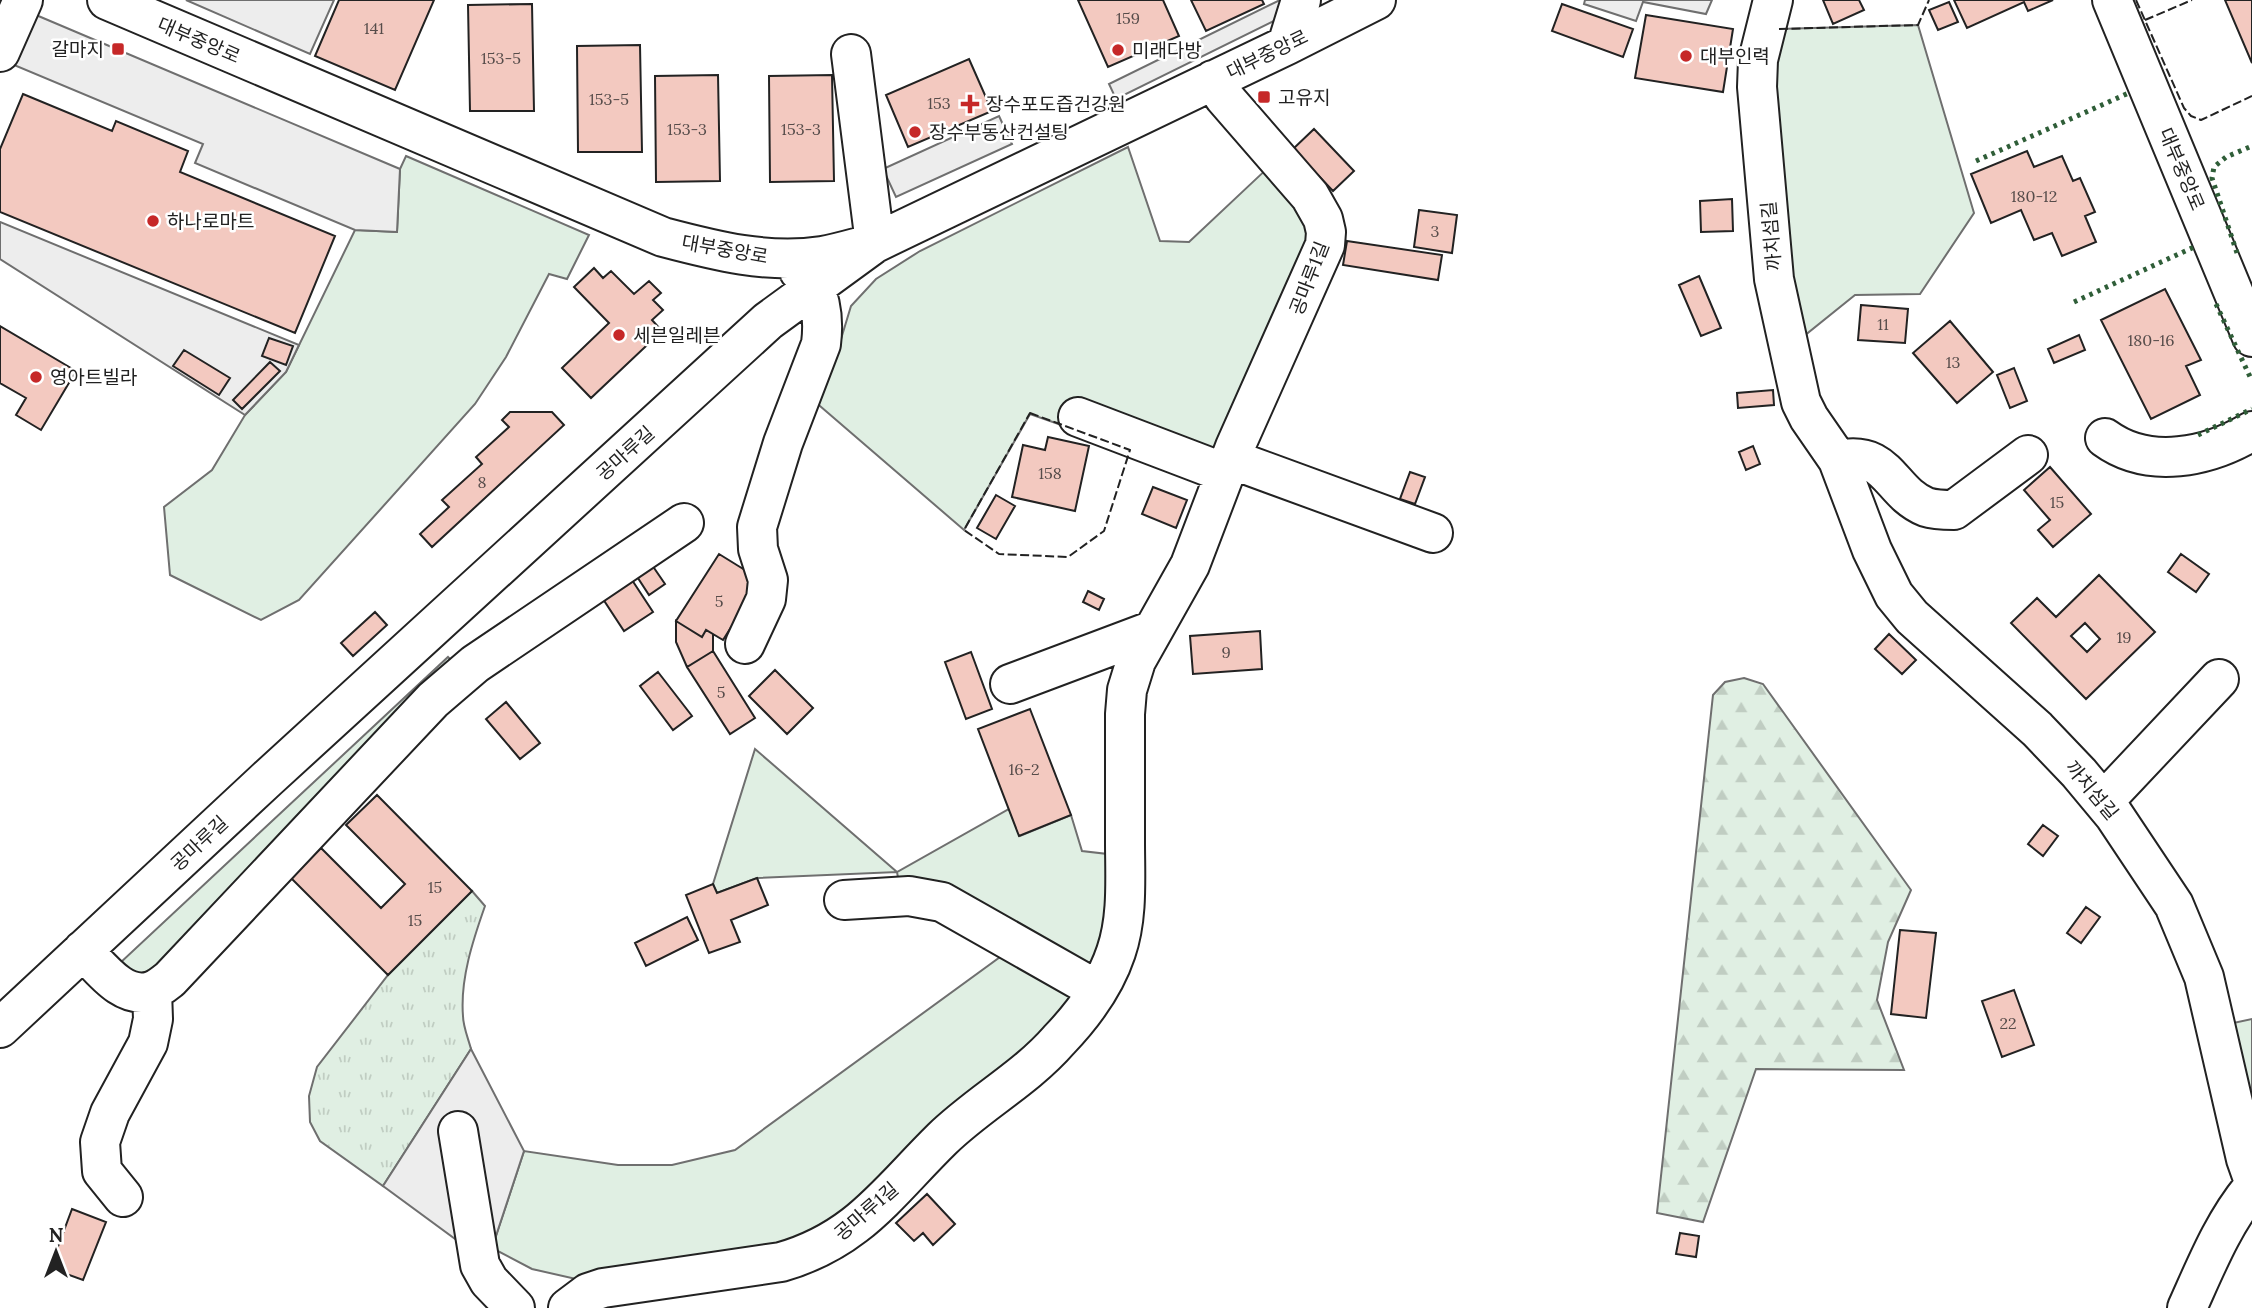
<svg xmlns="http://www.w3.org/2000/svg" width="2252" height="1308" font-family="Lora,'Noto Sans KR',serif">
<defs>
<pattern id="forest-firs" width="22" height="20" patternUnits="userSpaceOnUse" patternTransform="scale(1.75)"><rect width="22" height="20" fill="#e0efe3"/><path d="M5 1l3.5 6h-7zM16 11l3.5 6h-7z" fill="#c0cdc2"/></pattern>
<pattern id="park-tufts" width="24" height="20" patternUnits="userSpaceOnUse" patternTransform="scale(1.75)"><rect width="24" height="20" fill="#e0efe3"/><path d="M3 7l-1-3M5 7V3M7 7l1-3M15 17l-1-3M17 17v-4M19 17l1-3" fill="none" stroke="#c0cdc2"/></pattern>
</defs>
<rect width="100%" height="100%" fill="#fff"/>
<path fill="#e0efe3" stroke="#6f6f6f" stroke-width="2" d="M1918,25L1974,213L1920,294L1855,295L1799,340L1768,111L1776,29Z
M1128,147L1160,241L1189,242L1272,164L1315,225L1219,453L1067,427L1030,414L964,530L813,400L838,349L851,306L876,279L920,251Z
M406,156L589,235L567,279L549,274L506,357L475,404L299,600L261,620L170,575L164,507L212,470L245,415L286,372L355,230L397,232L400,169Z
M448,657L457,666L154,970L139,974L120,963Z
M755,749L897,872L1009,809L1020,836L1071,815L1082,851L1116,855L1113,917L1091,969L899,883L897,872L757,878L717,893L713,884Z
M1007,952L1080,1002L868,1204L788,1253L576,1279L532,1269L492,1248L524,1151L618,1165H672L735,1150Z
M2252,1019V1152L2224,1025Z"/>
<path fill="url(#forest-firs)" stroke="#6f6f6f" stroke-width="2" d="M1744,678L1763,684L1911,890L1888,942L1877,1000L1904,1070L1756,1069L1703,1222L1657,1213L1713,695L1725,682Z"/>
<path fill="url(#park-tufts)" stroke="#6f6f6f" stroke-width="2" d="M472,891L485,906C473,940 460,979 463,1016C463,1026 468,1038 471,1049L383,1186L320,1141L310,1122L309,1096L317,1067L388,975Z"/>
<path fill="#ededed" stroke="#6f6f6f" stroke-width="2" d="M186,0H334L310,54Z
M1280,0H1289L1294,11L1116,99L1109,84Z
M1585,0H1712L1706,14L1643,2L1636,21L1584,4Z
M36,15L400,169L397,232L355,230L195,163L203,144L14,65Z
M999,116L1012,144L896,197L883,169Z
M0,222L299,345L286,372L245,415L0,259Z
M471,1049L524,1151L492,1248L462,1244L383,1186Z"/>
<path fill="#f3c9c0" stroke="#222" stroke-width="2" fill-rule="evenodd" d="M339,0H434L395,90L315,56Z
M1078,0H1163L1179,36L1108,67Z
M1191,0H1262L1264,4L1206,31Z
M1823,0H1859L1864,10L1833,24Z
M1954,0H2053L2028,11L2024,2L1967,28Z
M2225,0H2252V63Z
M1949,2L1958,22L1938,30L1929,10Z
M532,4L534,111H470L468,5Z
M1562,4L1633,29L1623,57L1552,31Z
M1646,15L1733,29L1723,92L1635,78Z
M640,45L642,152H578L577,46Z
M969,59L992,111L908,147L886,95Z
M718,75L720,181L656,182L655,76Z
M832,75L834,181L770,182L769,76Z
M23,94L112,131L116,121L188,151L180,172L335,236L295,333L0,212V149Z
M1314,129L1354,171L1333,191L1293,149Z
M2027,151L2034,167L2062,156L2073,181L2080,178L2095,212L2085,216L2096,242L2062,256L2052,233L2034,240L2021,210L1991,223L1971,174Z
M1732,199L1733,231L1701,232L1700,201Z
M1419,210L1457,215L1452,253L1414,247Z
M1347,241L1442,255L1438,280L1343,265Z
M594,268L603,278L611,271L634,294L649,281L661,293L653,300L663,310L652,320L662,331L591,398L562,368L609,323L574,287Z
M1699,276L1721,328L1701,336L1679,285Z
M2165,289L2201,360L2186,366L2200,395L2151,419L2101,320Z
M1861,305L1908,309L1905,343L1858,340Z
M1950,321L1993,372L1957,403L1913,353Z
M0,326L76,371L41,430L16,415L26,398L0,383Z
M2079,335L2085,350L2054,363L2048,349Z
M269,338L293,346L286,365L262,356Z
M184,350L230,378L219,395L173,366Z
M270,362L280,371L242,409L233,400Z
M2014,368L2027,401L2010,408L1997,375Z
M1773,390L1774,405L1738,408L1737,393Z
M510,412H552L564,425L432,547L420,534L449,507L442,500L482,464L476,457L509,427L502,420Z
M1048,437L1089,446L1075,511L1012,497L1023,445L1045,450Z
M1753,446L1760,464L1746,470L1739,452Z
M2050,467L2091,514L2053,547L2038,530L2050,520L2024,490Z
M1410,472L1425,477L1415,504L1400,499Z
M1153,487L1187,500L1176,528L1142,514Z
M996,495L1015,506L996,539L977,528Z
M719,554L761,580L723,640L706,630L702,637L676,621Z
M2181,554L2209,574L2196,592L2168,572Z
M652,565L665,584L649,595L636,575Z
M2099,575L2155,632L2086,699L2011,623L2037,598L2056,617ZM2085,623L2100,639L2087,652L2071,636Z
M632,580L653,612L624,631L603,599Z
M1088,591L1104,599L1099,610L1083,602Z
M375,612L387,625L353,656L341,643Z
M676,621L702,637L706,630L713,634V651L687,667L676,642Z
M1260,631L1262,669L1193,674L1190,636Z
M1889,634L1916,660L1902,674L1875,649Z
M713,651L755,718L730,734L687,667Z
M971,652L992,709L966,719L945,662Z
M775,670L813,708L787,734L749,696Z
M658,672L692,716L673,730L640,686Z
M506,702L540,743L520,759L486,719Z
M1030,709L1071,815L1019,836L978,729Z
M377,795L472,891L388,975L291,878L321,848L381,908L405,884L346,825Z
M2043,825L2058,836L2043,856L2028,844Z
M757,878L768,905L731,920L740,942L709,953L686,895L713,884L717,893Z
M2086,907L2100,917L2081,943L2067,933Z
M687,917L698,940L646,966L635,943Z
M1900,930L1936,933L1926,1018L1891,1014Z
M2014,990L2034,1045L2002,1057L1982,1001Z
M927,1194L955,1224L933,1245L923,1233L914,1241L896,1223Z
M72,1209L106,1222L83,1280L50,1268Z
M1680,1233L1699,1236L1696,1257L1676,1254Z"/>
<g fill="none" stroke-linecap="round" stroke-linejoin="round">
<g stroke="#222" stroke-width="42">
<path id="minor" d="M107,0L663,237C716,251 767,264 822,256C840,253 858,247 875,243L1287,45L1376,0
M1773,0L1758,60L1757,87L1774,279L1801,402L1809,418L1838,460L1872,550L1894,595L1912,617L2037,729L2079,773L2114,815L2174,905L2204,977L2246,1159L2252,1176
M2112,0L2252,337
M1287,45L1301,0
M0,52L23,0
M1078,417L1225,473
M2105,438C2149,470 2209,457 2252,431
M1231,459L1433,533
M1838,460C1889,449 1889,492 1926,507C1935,510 1945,510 1954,510L2028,455
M745,644L766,599L768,580L758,549L757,527L783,443L821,344C824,320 822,285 799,271
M1010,684L1151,631
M2103,802L2219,679
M844,900L909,896L942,902L1097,990
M83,950C101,968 123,1000 151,991C158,989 165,983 170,979L433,700L475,664L684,523
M0,1028L267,779L768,321L875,243L851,54
M458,1131L480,1265L489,1281L515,1308
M123,1197L102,1171L100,1142L110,1113L148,1043L153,1019L152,991
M568,1308L588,1293L603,1288L781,1262C858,1240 888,1192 942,1139C979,1103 1025,1079 1059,1040C1083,1015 1105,985 1116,952C1128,917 1125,878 1125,841C1125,799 1125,757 1125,714L1127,690L1136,661L1190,565L1235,447L1325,245L1326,232L1323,219L1310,196L1224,97L1213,80
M2187,1308C2206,1266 2223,1223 2252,1188"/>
</g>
<use href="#minor" stroke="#fff" stroke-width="38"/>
<path stroke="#2f5e38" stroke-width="5" stroke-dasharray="3.5 5" stroke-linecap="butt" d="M1976,161L2131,92
M2237,253L2212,178L2214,167L2226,157L2252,146
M2074,302L2194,247
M2216,304L2252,381
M2198,435L2252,409"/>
<path stroke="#222" stroke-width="2" stroke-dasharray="9 3.5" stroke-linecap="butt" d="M2136,0L2184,108L2191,116L2201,120L2252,96
M2145,20L2192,0
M1779,29L1918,25L1929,0
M1030,413L1130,450L1104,531L1068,557L999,554L964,530Z"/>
</g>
<g fill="#c62828" stroke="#fff" stroke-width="2.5">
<rect x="111" y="42" width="14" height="14" rx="3.5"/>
<circle cx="1118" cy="50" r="7"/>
<circle cx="1686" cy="56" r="7"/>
<rect x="1257" y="90" width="14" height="14" rx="3.5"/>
<path d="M966.5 93.5h7v7h7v7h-7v7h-7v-7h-7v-7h7z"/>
<circle cx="915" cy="132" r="7"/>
<circle cx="153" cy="221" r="7"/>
<circle cx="619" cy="335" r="7"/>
<circle cx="36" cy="377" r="7"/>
</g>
<g text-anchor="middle" stroke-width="5" stroke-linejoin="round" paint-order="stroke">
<g font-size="16" fill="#564c4a">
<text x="1128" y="24">159</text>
<text x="374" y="34">141</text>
<text x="501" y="64">153-5</text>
<text x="609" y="105">153-5</text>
<text x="939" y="109">153</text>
<text x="687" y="135">153-3</text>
<text x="801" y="135">153-3</text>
<text x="2034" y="202">180-12</text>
<text x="1435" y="237">3</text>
<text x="1883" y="330">11</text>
<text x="2151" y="346">180-16</text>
<text x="1953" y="368">13</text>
<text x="1050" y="479">158</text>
<text x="482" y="488">8</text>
<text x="2057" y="508">15</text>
<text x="719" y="607">5</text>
<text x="2124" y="643">19</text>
<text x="1226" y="658">9</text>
<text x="721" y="698">5</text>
<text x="1024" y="775">16-2</text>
<text x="435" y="893">15</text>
<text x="415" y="926">15</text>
<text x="2008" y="1029">22</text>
</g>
<g font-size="19" fill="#222" stroke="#fff">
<text transform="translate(199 40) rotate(23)" y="7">대부중앙로</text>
<text transform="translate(1267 54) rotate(-26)" y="7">대부중앙로</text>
<text transform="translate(2182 169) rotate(67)" y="7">대부중앙로</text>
<text transform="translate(1771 236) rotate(-95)" y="7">까치섬길</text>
<text transform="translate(725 249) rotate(10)" y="7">대부중앙로</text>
<text transform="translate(1309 278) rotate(-69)" y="7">공마루1길</text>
<text transform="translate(625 453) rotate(-42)" y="7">공마루길</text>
<text transform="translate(2092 790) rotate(50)" y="7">까치섬길</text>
<text transform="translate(199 843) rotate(-43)" y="7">공마루길</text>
<text transform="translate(866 1211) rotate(-41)" y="7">공마루1길</text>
</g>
<g font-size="19" fill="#222" stroke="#fff" text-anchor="start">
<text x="104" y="56" text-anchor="end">갈마지</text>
<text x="1132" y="57">미래다방</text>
<text x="1700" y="63">대부인력</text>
<text x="1278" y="104">고유지</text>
<text x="986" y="111">장수포도즙건강원</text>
<text x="929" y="139">장수부동산컨설팅</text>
<text x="167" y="228">하나로마트</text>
<text x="633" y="342">세븐일레븐</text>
<text x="50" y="384">영아트빌라</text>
</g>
</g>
<g transform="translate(56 1252)" stroke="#ffffff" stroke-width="5" paint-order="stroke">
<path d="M0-5L12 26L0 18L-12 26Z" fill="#222222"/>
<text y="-10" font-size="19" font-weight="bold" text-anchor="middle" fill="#222222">N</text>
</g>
</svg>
